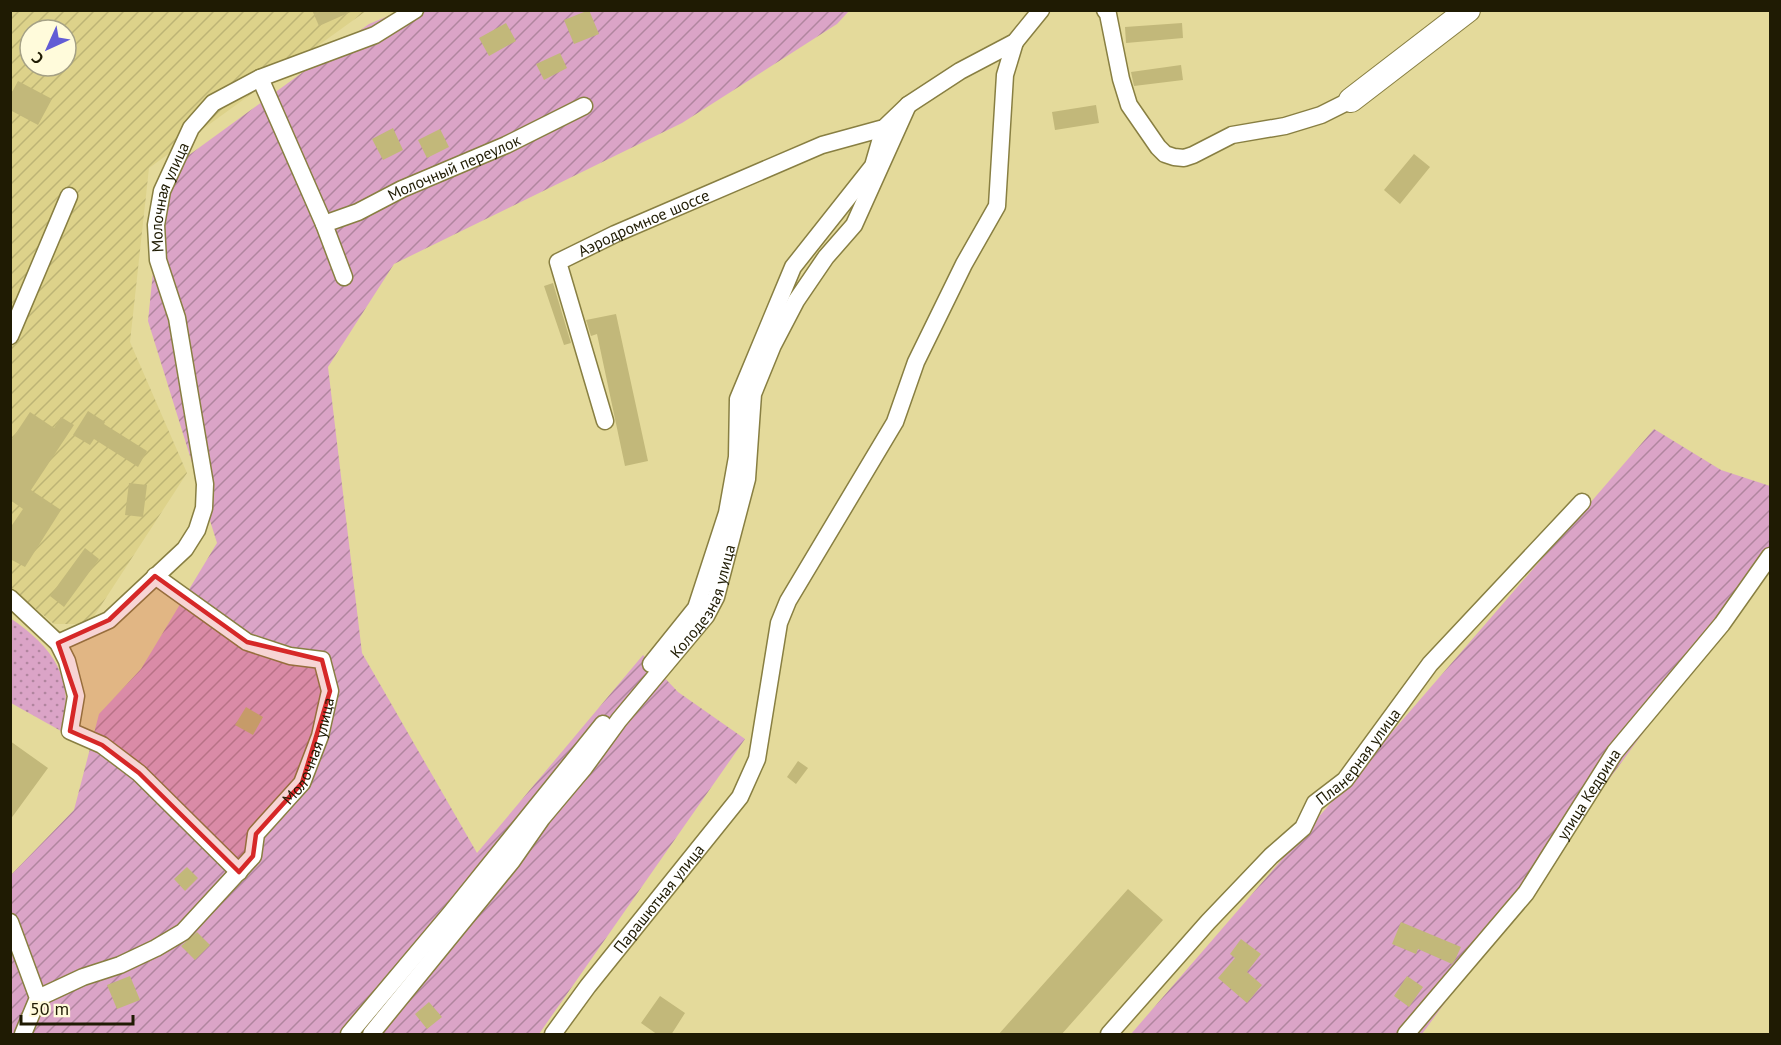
<svg xmlns="http://www.w3.org/2000/svg" width="1781" height="1045" font-family="'PT Sans',sans-serif">
<defs>
<pattern id="industrial-furrows" width="10" height="10" patternUnits="userSpaceOnUse" patternTransform="scale(1.5)"><rect width="10" height="10" fill="#ddd28a"/><path d="M-1 1l2-2M0 10L10 0M9 11l2-2" fill="none" stroke="#bdb475"/></pattern>
<pattern id="grass-dots" width="8" height="8" patternUnits="userSpaceOnUse" patternTransform="scale(1.5)"><rect width="8" height="8" fill="#dba4c7"/><path d="M2 2h.1M6 6h.1" fill="none" stroke="#b1859f" stroke-width="1.8" stroke-linecap="round"/></pattern>
<pattern id="garden-furrows" width="10" height="10" patternUnits="userSpaceOnUse" patternTransform="scale(1.5)"><rect width="10" height="10" fill="#dba4c7"/><path d="M-1 1l2-2M0 10L10 0M9 11l2-2" fill="none" stroke="#b1859f"/></pattern>
</defs>
<rect width="100%" height="100%" fill="#e4da9b"/>
<path fill="url(#industrial-furrows)" fill-rule="evenodd" d="M10,11H366L149,168L130,342L187,473L89,624H54L11,588ZM30,30H66V66H30Z"/>
<path fill="url(#grass-dots)" d="M10,618C52,646 77,680 61,731L11,703Z"/>
<path fill="url(#garden-furrows)" d="M400,11H849L837,24L682,123L394,264L328,367L362,653L477,853L643,655L678,692L745,739L539,1034H11L10,876L74,810L99,714L141,669L217,543L148,321L163,174L369,24Z
M1654,429L1721,470L1770,486V560L1422,1034H1131Z"/>
<path fill="#c2b87a" d="M312,10H355L319,26Z
M589,10L599,34L574,44L564,20Z
M506,23L516,41L489,56L479,38Z
M1182,23L1183,38L1126,43L1125,27Z
M560,53L567,68L544,80L536,64Z
M1181,65L1183,80L1134,86L1131,72Z
M18,81L52,99L38,125L10,110V96Z
M1096,105L1099,123L1055,130L1052,112Z
M393,128L403,150L383,160L372,139Z
M440,129L449,147L427,158L418,140Z
M1414,154L1430,167L1400,204L1384,190Z
M553,283L571,343L564,345L544,286Z
M616,314L648,461L625,466L597,334L591,336L586,320Z
M88,411L105,422L104,424L147,451L138,467L94,439L90,445L73,435Z
M30,412L54,428L61,417L74,425L31,490L61,510L25,567L10,559V528L23,509L10,500V442Z
M129,483L147,485L143,517L125,515Z
M85,548L99,559L64,607L50,596Z
M246,707L263,717L253,735L235,725Z
M10,741L48,768L10,820Z
M798,761L808,768L796,784L787,777Z
M187,867L198,878L185,891L174,879Z
M1128,889L1163,920L1061,1035H998Z
M1401,922L1461,947L1455,960L1452,964L1418,949L1416,954L1392,944Z
M197,932L210,945L195,960L181,946Z
M1241,939L1261,954L1247,972L1262,985L1247,1003L1218,978L1235,958L1230,954Z
M130,976L140,1000L117,1009L107,985Z
M1407,976L1423,987L1409,1007L1394,996Z
M660,996L685,1013L671,1035H658L641,1023Z
M429,1002L442,1017L427,1029L415,1014Z"/>
<g fill="none" stroke-linecap="round" stroke-linejoin="round">
<g stroke="#887f42" stroke-width="19">
<g id="street">
<path d="M1105,10L1108,14L1121,79L1129,105L1158,147L1165,154L1174,157L1184,158L1193,155L1232,135L1285,126L1321,115L1351,100"/>
<path d="M260,78L324,224L344,277"/>
<path id="s1" d="M324,224L358,212L402,189L506,145L584,106"/>
<path d="M10,336L69,196"/>
<path id="s2" d="M605,421L558,262L615,234L822,145L884,128L908,105L960,71L1015,42L1041,10"/>
<path d="M10,598L58,643L67,661L76,696L70,731L102,745L139,773L239,872"/>
<path id="s3" d="M58,643L109,620L185,549L197,530L204,508L205,484L177,318L158,260L156,225L162,191L191,128L213,103L260,78L375,35L415,10"/>
<path d="M651,664L696,608L727,513L737,457L738,399L793,267L873,166L884,128"/>
<path d="M10,922L38,998L23,1034"/>
<path id="s4" d="M38,998L83,977L120,965L156,948L183,932L253,856L256,834L302,783L320,736L330,691L322,660L290,656L247,642L155,576"/>
<path d="M349,1034L450,914L603,724"/>
<path id="s5" d="M371,1034L512,861L542,818L584,768L619,720L706,616L716,597L747,479L753,394L773,345L796,301L826,257L854,225L908,105"/>
<path id="s6" d="M553,1034L588,986L740,797L757,759L779,623L788,601L895,422L916,362L964,264L997,206L1005,75L1015,42"/>
<path id="s7" d="M1109,1034L1208,922L1271,856L1303,828L1315,803L1345,780L1430,664L1582,502"/>
<path id="s8" d="M1406,1034L1526,893L1615,752L1722,624L1770,556"/>
</g>
</g>
<g stroke="#887f42" stroke-width="26">
<path id="secondary" d="M1351,100L1468,10"/>
</g>
<use href="#street" stroke="#fff" stroke-width="16"/>
<use href="#secondary" stroke="#fff" stroke-width="24"/>
</g>
<path fill="#d62828" fill-opacity="0.2" stroke="#d62828" stroke-width="4.5" stroke-linejoin="round" d="M155,576L247,642L322,660L330,691L302,783L256,834L253,856L239,872L139,773L102,745L70,731L76,696L58,643L109,620Z"/>
<g text-anchor="middle" stroke-width="4.5" stroke-linejoin="round" paint-order="stroke">
<g font-size="16" fill="#1f1b03" stroke="#fffbdb">
<text dy="6" stroke="none"><textPath href="#s1" startOffset="142">Молочный переулок</textPath></text>
<text dy="6" stroke="none"><textPath href="#s3" startOffset="524">Молочная улица</textPath></text>
<text dy="6" stroke="none"><textPath href="#s2" startOffset="260">Аэродромное шоссе</textPath></text>
<text dy="6" stroke="none"><textPath href="#s5" startOffset="548">Колодезная улица</textPath></text>
<text dy="6" stroke="none"><textPath href="#s4" startOffset="386">Молочная улица</textPath></text>
<text dy="6" stroke="none"><textPath href="#s7" startOffset="375">Планерная улица</textPath></text>
<text dy="6" stroke="none"><textPath href="#s8" startOffset="302">улица Кедрина</textPath></text>
<text dy="6" stroke="none"><textPath href="#s6" startOffset="172">Парашютная улица</textPath></text>
</g>
</g>
<rect width="1781" height="1045" fill="none" stroke="#1f1b03" stroke-width="24"/>
<g transform="translate(48 48) rotate(225)"><circle r="28" fill="#fffbdb" stroke="#a5a185" stroke-width="1.5"/>
<path d="M0-4.5L10 22L0 15L-10 22Z" fill="#625cd5"/>
<text y="-9" font-size="16" font-weight="bold" text-anchor="middle" fill="#1f1b03">С</text>
</g>
<path d="M21 1015v9h112v-9" fill="none" stroke="#1f1b03" stroke-width="3"/>
<text x="30" y="1015" font-size="18" fill="#1f1b03" stroke="#fffbdb" stroke-width="4.5" paint-order="stroke">50 m</text>
</svg>
